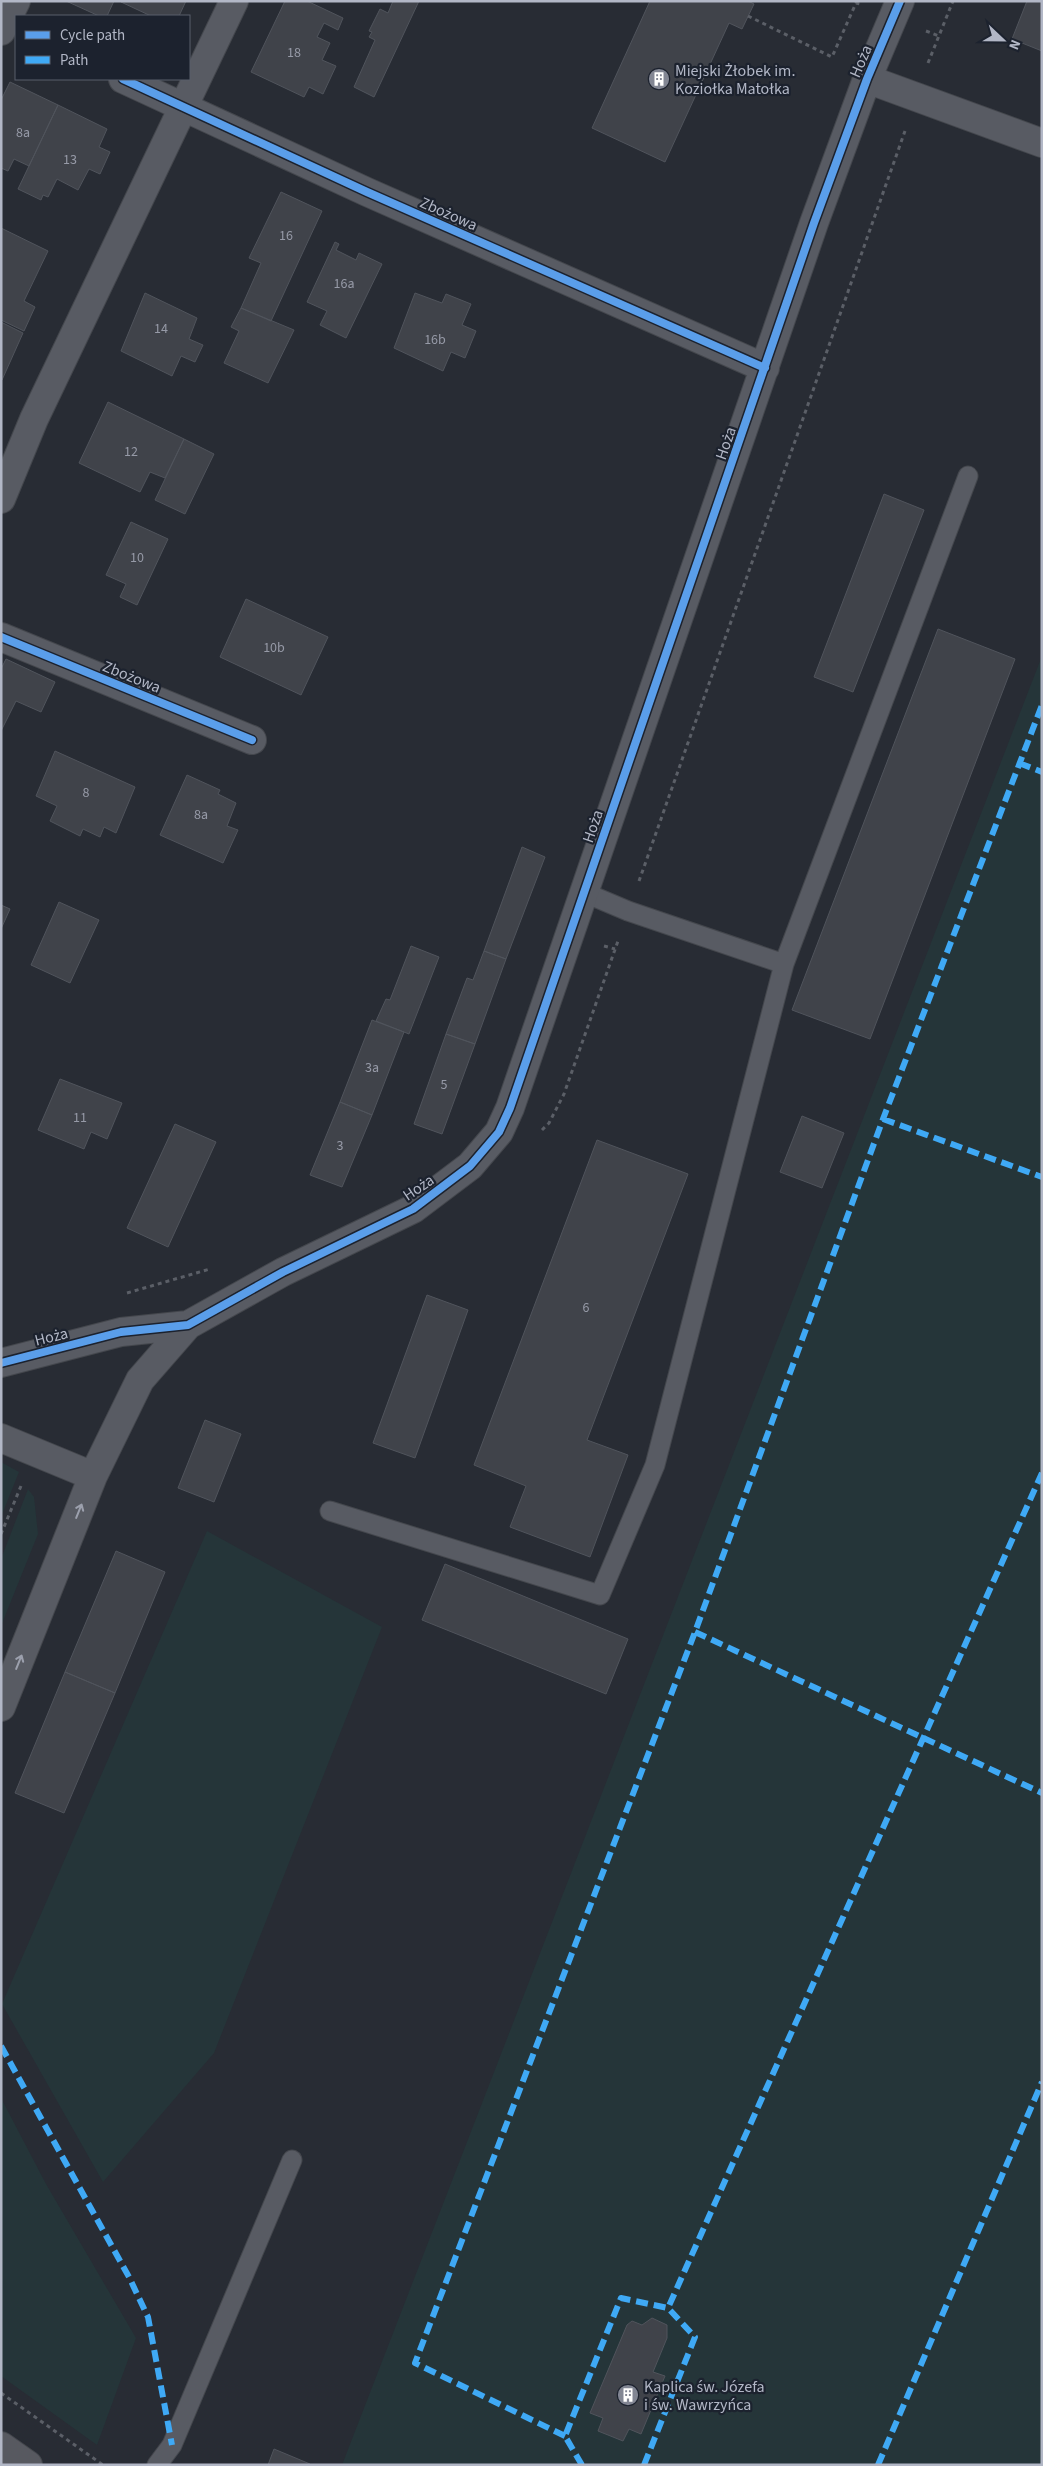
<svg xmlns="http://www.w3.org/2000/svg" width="1043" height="2466" font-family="'Source Sans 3',sans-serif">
<rect width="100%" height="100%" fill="#282c34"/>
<path fill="#253539" d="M1042,656V2465H342Z
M1,1462L19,1472L1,1517Z
M28,1489L34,1497L38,1534L1,1626V1559Z
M207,1531L382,1627L214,2053L103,2182L2,2004Z
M1,2098L46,2184L136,2338L97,2445L1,2376Z"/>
<path fill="#40434a" stroke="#50545c" d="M66,1H114L107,16H99Z
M186,1L179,16H151L121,2Z
M285,1H307L343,18L338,30L324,23L317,37L330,43L322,60L336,66L323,94L309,87L304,97L251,72Z
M393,1H419L374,97L354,87L375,40L369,37L372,32L369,31L380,9L388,13Z
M650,1H748L754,4L742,29L729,23L665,162L592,128Z
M1027,1H1042V51L1012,39Z
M10,82L58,105L29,166L14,159L8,171L1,168V100Z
M58,105L107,129L99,147L110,152L100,174L89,169L78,190L57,179L48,197L43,195L41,200L18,189Z
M281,192L322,211L271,321L241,308L261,263L249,258Z
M1,228L48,251L24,301L35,307L24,331L1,320Z
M335,242L339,244L336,250L356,260L359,253L382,264L346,338L320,325L327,311L307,302Z
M145,293L197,318L189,339L203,345L195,362L181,356L172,376L121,351Z
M415,293L442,303L446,294L471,304L462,325L476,331L465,358L451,352L443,371L394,348Z
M241,308L294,330L268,383L224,363L239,331L231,327Z
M1,322L23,333L2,380H1Z
M108,402L184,439L165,478L150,472L140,492L79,463Z
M184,439L214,454L185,514L155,500Z
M884,494L924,510L853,692L814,677Z
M131,522L168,539L137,605L120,597L126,584L106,575Z
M246,599L328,637L301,695L220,657Z
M938,629L1015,659L870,1039L792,1010Z
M6,659L55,682L41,712L16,701L1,731V669Z
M55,751L135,787L116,833L104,827L100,837L83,829L80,836L50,821L57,806L36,796Z
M187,775L220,790L218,794L236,803L227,826L238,830L223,863L160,835Z
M522,847L545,857L506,959L484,951Z
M59,902L99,920L70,983L31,965Z
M1,905L10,909L1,929Z
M411,946L439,957L409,1034L376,1021L386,999L390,1000Z
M484,951L506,959L475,1044L446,1034L467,978L473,980Z
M372,1020L404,1032L372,1115L340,1102Z
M446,1034L475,1044L442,1134L414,1124Z
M60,1079L122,1103L107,1139L91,1132L84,1149L38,1130Z
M340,1102L372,1115L342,1187L310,1175Z
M802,1116L844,1133L822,1188L780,1172Z
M175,1124L216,1142L168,1247L127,1228Z
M597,1140L688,1174L587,1440L628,1455L590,1557L510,1527L526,1486L474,1465Z
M427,1295L468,1310L415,1458L373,1443Z
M205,1420L241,1434L214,1502L178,1488Z
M116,1551L165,1572L115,1693L65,1672Z
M445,1564L628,1639L606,1694L422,1620Z
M65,1672L115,1693L64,1813L15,1793Z
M652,2318L667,2325V2338L653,2372L665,2376L641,2434L629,2429L623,2441L598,2431L603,2418L590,2413L627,2325L632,2321L642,2325Z
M274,2449L310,2464V2465H268Z"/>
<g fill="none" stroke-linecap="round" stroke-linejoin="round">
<g stroke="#44474d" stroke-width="21">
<path id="lane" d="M583,892L628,911L784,964L968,476
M330,1511L600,1595L655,1465L784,964
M157,2465L172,2445L292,2160"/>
</g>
<g stroke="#44474d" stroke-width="30">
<path id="street" d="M1,31L16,1
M123,79L367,192L765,368
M867,79L1042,143
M1,499L34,419L234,1
M1,637L252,740
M1,1363L121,1332L188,1325L283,1272L413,1209L470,1166L499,1132L510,1108L814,223L867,79L900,1
M1,1438L93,1476
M1,1707L93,1476L140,1380L188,1325"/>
</g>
<g stroke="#44474d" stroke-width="30">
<path id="secondary" d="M1,2446L28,2465"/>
</g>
<path stroke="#5b5f67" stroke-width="3" stroke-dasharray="4 4" stroke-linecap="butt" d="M748,16L832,57L856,3L860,4
M926,31L939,36
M928,63L953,1
M639,881L905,131
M604,946L615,949
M542,1130L549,1123L564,1094L618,941
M127,1293L210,1269
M1,1534L21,1486
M1,2393L103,2465
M331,2465V2464"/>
<use href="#lane" stroke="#585b63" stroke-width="19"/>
<use href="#street" stroke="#585b63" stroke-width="28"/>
<use href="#secondary" stroke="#575960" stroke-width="28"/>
<path stroke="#3fa9f5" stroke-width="6" stroke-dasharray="12 6" stroke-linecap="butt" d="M1019,763L1042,772
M883,1119L1042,1177
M695,1632L1042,1793
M1,2046L129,2277L148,2317L172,2445
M565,2436L415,2363L695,1632L883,1119L1042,705
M582,2465L565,2436L621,2298L668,2308L1042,1473
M644,2465L695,2337L668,2308
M878,2465L1042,2082"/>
<g stroke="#1c222e" stroke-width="11">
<path id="cycleway" d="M123,79L367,192L765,368
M1,637L252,740
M1,1363L121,1332L188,1325L283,1272L413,1209L470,1166L499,1132L510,1108L814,223L867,79L900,1"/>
</g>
<use href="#cycleway" stroke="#5a9eea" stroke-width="8"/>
</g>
<defs><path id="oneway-shaft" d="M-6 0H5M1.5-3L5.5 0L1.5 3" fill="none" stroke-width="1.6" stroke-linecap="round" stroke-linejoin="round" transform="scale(1.25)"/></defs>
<g stroke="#9ca0ad">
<use href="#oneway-shaft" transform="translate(79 1511) rotate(-68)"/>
<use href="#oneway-shaft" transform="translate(19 1662) rotate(-68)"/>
</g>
<defs>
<g id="building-disc" transform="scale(1.125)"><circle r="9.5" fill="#828693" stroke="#1c222e"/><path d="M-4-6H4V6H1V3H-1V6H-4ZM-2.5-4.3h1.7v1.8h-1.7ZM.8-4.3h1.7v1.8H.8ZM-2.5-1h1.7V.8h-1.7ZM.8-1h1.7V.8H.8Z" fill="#fff"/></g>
</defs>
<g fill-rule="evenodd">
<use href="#building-disc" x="659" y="79"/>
<use href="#building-disc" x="628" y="2395"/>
</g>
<g text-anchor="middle" stroke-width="4.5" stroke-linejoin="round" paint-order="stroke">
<g font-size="14" fill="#969aa7">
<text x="294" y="57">18</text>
<text x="23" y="137">8a</text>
<text x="70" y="164">13</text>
<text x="286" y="240">16</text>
<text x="344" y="288">16a</text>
<text x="161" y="333">14</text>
<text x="435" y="344">16b</text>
<text x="131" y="456">12</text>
<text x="137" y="562">10</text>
<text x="274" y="652">10b</text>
<text x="86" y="797">8</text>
<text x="201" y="819">8a</text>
<text x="372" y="1072">3a</text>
<text x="444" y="1089">5</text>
<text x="80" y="1122">11</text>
<text x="340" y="1150">3</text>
<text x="586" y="1312">6</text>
</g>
<g font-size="16" fill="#b2b7c6" stroke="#1c222e">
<text transform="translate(860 61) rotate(-67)" y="6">Hoża</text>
<text transform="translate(449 213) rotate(24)" y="6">Zbożowa</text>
<text transform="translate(725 443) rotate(-71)" y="6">Hoża</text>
<text transform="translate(132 676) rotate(22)" y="6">Zbożowa</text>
<text transform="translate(592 826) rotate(-71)" y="6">Hoża</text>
<text transform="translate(418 1187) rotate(-34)" y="6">Hoża</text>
<text transform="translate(51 1336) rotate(-14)" y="6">Hoża</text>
</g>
<g font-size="16" fill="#b2b7c6" stroke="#1c222e" text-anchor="start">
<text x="675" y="76">Miejski Żłobek im.<tspan x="675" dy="18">Koziołka Matołka</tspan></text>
<text x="644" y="2392">Kaplica św. Józefa<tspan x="644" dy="18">i św. Wawrzyńca</tspan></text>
</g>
</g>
<rect width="1043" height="2466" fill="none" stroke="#b2b7c6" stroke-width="5"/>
<rect x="15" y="15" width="175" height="65" fill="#1c222e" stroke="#585e6b"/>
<rect x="25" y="31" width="25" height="8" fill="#5a9eea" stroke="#585e6b"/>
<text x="60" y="40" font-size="15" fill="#b2b7c6">Cycle path</text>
<rect x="25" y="56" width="25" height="8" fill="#3fa9f5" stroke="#585e6b"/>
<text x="60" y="65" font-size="15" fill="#b2b7c6">Path</text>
<g transform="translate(1003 40) rotate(112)" stroke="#1c222e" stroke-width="4" paint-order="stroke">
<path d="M0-4L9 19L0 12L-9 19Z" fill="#b2b7c6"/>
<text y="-8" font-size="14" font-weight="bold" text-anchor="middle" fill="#b2b7c6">N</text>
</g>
</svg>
